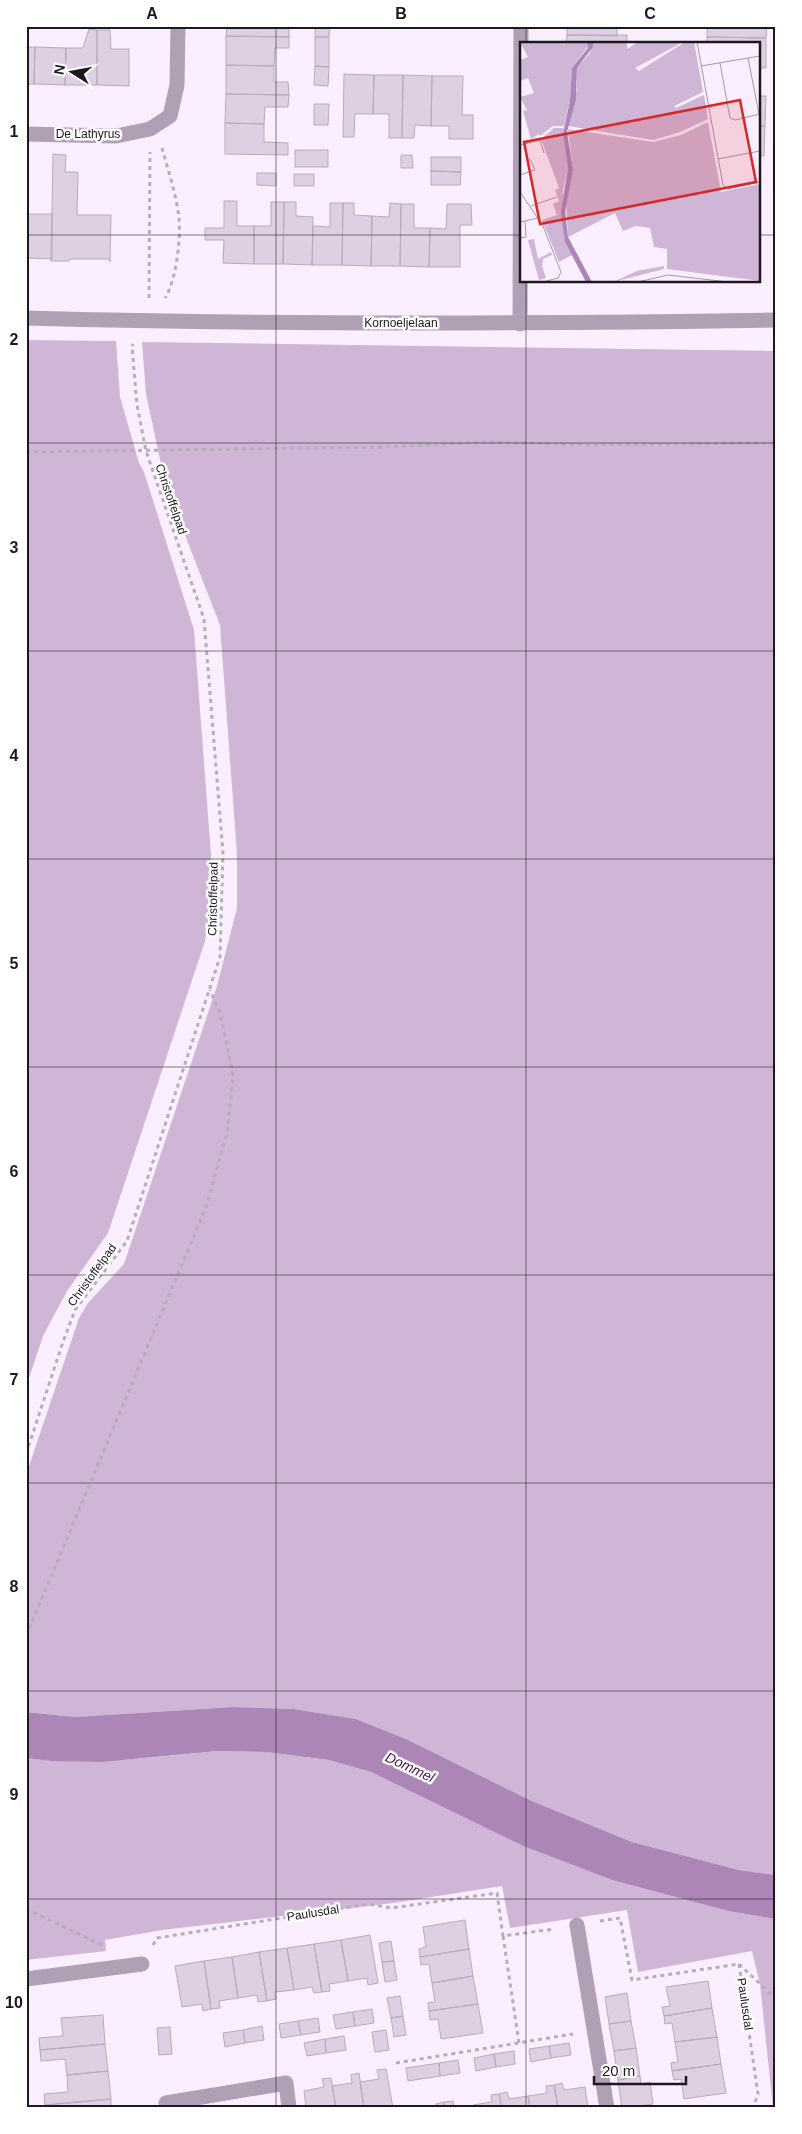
<svg xmlns="http://www.w3.org/2000/svg" width="802" height="2134" font-family="Helvetica,sans-serif">
<rect width="100%" height="100%" fill="#fbefff"/>
<path fill="#cfb6d7" d="M26,340L116,341L120,397L139,463L144,472L194,630L211,855V906L205,941L108,1233L67,1291L43,1336L26,1387Z
M142,342L776,351V1875L739,1870L632,1842L532,1801L406,1739L356,1719L294,1709L231,1707L75,1717L26,1712V1475L79,1318L88,1303L124,1264L217,986L237,908V854L220,625L173,504L161,464L146,394Z
M218,1751L266,1752L329,1760L371,1772L523,1846L612,1880L728,1911L776,1919V2108H773L760,1984L752,1951L638,1972L627,1910L510,1928L502,1886L393,1903L162,1930L105,1940L106,1951L26,1960V1758C90,1766 154,1757 218,1751Z"/>
<path fill="#ab86b7" d="M232,1707L294,1709L356,1719L406,1739L532,1801L632,1842L739,1870L776,1875V1919L728,1911L612,1880L523,1846L371,1772L329,1760L266,1752L218,1751L101,1762L52,1761L26,1758V1712L75,1717Z"/>
<path fill="#decfe3" stroke="#b8aabd" d="M227,26H289V37L226,36Z
M315,26H330L329,37H315Z
M567,26H617V36L567,35Z
M707,26H767L766,38L707,37Z
M89,29L97,30V85H65L66,48H83Z
M97,30H110L111,49H129V86L97,85Z
M567,35H627V44H566Z
M226,36L289,37V48H275L274,66L226,65Z
M315,37H329V67L315,66Z
M707,37L766,38V68H758V44H707Z
M26,47H35L34,84H26Z
M35,47L66,48L65,85L34,84Z
M226,65L274,66V82H288L289,95L226,94Z
M315,66L329,67L328,86L314,85Z
M344,74L374,75L373,114H355L354,137H343Z
M374,75H403L402,138H389V114H373Z
M403,75L432,76L431,126L415,125L414,138H402Z
M432,76H463L462,115H473V139H449V126H431Z
M226,94L289,95L288,107H265L264,124L225,123Z
M758,96H766L765,126H758Z
M314,104H329L328,125H314Z
M225,123L264,124V142L288,143V155L225,154Z
M758,126H765L764,156H758Z
M295,150H328V167H295Z
M53,154L66,155L65,172H78L77,215H111L110,262L109,259H70L69,261H51Z
M401,155H412L413,168H401Z
M431,157H461V172L431,171Z
M431,171L461,172L460,185H431Z
M257,173H276V186L257,185Z
M294,174H314V186H294Z
M224,201H237V226H254V264L223,263L224,240H205V228H224Z
M271,202H284L283,264H254V226H271Z
M284,202H296V216L313,217L312,265L283,264Z
M330,203H343L342,265H312L313,226L330,227Z
M343,203H354V215L372,216L371,266L342,265Z
M390,203L401,204L400,266H371L372,216L389,217Z
M401,204H414V228H430L429,267L400,266Z
M447,204H471L472,225H460V267H429L430,228L446,229Z
M26,214H52V259L26,258Z
M465,1920L469,1949L420,1957L419,1949L426,1947L423,1927Z
M370,1935L378,1983L368,1985L367,1978L348,1981L341,1940Z
M341,1940L348,1981L329,1984L330,1991L322,1992L314,1944Z
M391,1941L394,1961L382,1962L379,1943Z
M314,1944L322,1992L314,1993L312,1987L294,1990L287,1948Z
M287,1948L294,1990L275,1992L276,1999L267,2001L259,1952Z
M469,1949L473,1976L432,1983L429,1964L421,1965L420,1957Z
M259,1952L267,2001L258,2002L257,1995L238,1998L232,1957Z
M232,1957L238,1998L219,2001L220,2008L211,2009L204,1961Z
M204,1961L211,2009L203,2011L202,2004L182,2007L175,1966Z
M394,1961L397,1980L385,1982L382,1962Z
M473,1976L478,2004L429,2011L428,2003L435,2002L432,1983Z
M708,1981L712,2008L664,2016L662,2007L670,2006L666,1987Z
M627,1993L631,2021L609,2024L605,1997Z
M400,1996L403,2016L391,2018L387,1998Z
M478,2004L483,2033L441,2039L438,2019L430,2020L429,2011Z
M712,2008L717,2037L675,2042L672,2023L665,2024L664,2016Z
M372,2009L374,2023L355,2026L353,2012Z
M353,2012L355,2026L336,2029L333,2015Z
M103,2015L105,2044L40,2050L39,2038L63,2036L61,2018Z
M403,2016L406,2035L394,2037L391,2018Z
M318,2018L320,2032L301,2035L298,2021Z
M298,2021L301,2035L281,2038L279,2024Z
M631,2021L636,2048L614,2051L609,2024Z
M262,2026L264,2040L245,2043L243,2030Z
M170,2027L172,2054L159,2055L157,2028Z
M243,2030L245,2043L225,2047L223,2033Z
M386,2030L389,2050L375,2052L372,2032Z
M344,2036L346,2050L326,2053L325,2039Z
M717,2037L721,2064L672,2071L671,2063L678,2062L675,2042Z
M325,2039L326,2053L307,2056L304,2043Z
M569,2043L571,2055L551,2058L549,2046Z
M105,2044L108,2071L67,2075L65,2059L41,2061L40,2050Z
M549,2046L551,2058L531,2062L529,2049Z
M636,2048L640,2076L618,2080L614,2051Z
M514,2051L515,2064L496,2067L494,2054Z
M494,2054L496,2067L476,2071L474,2058Z
M458,2060L460,2073L440,2076L439,2063Z
M439,2063L440,2076L408,2081L406,2068Z
M721,2064L726,2093L684,2099L681,2079L674,2080L672,2071Z
M386,2069L393,2108H364L360,2082L379,2079L377,2070Z
M108,2071L111,2099L45,2105L44,2094L68,2092L67,2075Z
M359,2073L364,2108H336L332,2086L352,2083L351,2075Z
M640,2076L641,2084L650,2082L653,2104L622,2108L618,2080Z
M331,2078L336,2108H306L304,2091L324,2087L322,2079Z
M562,2083L564,2090L585,2087L588,2108H558L554,2085Z
M554,2085L558,2108H530L528,2096L547,2093L546,2086Z
M507,2092L509,2099L528,2096L530,2108H502L499,2094Z
M499,2094L502,2108H474L473,2105L492,2102L491,2095Z
M111,2099V2108H45V2105Z
M453,2101L454,2108H445L444,2102Z
M444,2102L445,2108H437L436,2104Z"/>
<g fill="none" stroke-linecap="round" stroke-linejoin="round">
<path stroke="#b6adba" stroke-width="3" stroke-dasharray="4 4" stroke-linecap="butt" d="M162,148C168,170 177,197 179,219C181,239 176,281 165,298
M149,298L150,152
M26,452L381,447L488,442L588,445L776,443
M26,1454L63,1342L75,1310L127,1241L220,957L223,853L204,619L146,451L137,405L132,347L133,344
M26,1636L206,1207L228,1129L233,1074L220,1013L210,990
M26,1909L102,1945
M600,1921L620,1918L632,1980L739,1964
M503,1936L519,2043
M153,1945L157,1938L369,1904L391,1908L497,1893L503,1936L554,1929
M739,1964L758,2094L753,2108
M739,1964L776,1999
M396,2063L573,2034"/>
<path stroke="#b09fb5" stroke-width="15" d="M26,134L116,136L150,129L170,116L177,85L178,26
M26,318C276,325 526,324 776,320
M520,324L521,26
M577,1925L607,2108
M26,1979L142,1964
M166,2103L286,2083L289,2108"/>
</g>
<path fill="none" stroke="#1d181f" stroke-width="1" stroke-opacity="0.55" d="M276,26V2108M526,26V44M26,235H521M758,235H776M526,281V2108M26,443H776M26,651H776M26,859H776M26,1067H776M26,1275H776M26,1483H776M26,1691H776M26,1899H776"/>
<g text-anchor="middle" stroke-width="5" stroke-linejoin="round" paint-order="stroke">
<g font-size="12" fill="#1d181f" stroke="#fff">
<text x="88" y="138">De Lathyrus</text>
<text x="401" y="327">Kornoeljelaan</text>
<text transform="translate(171 499) rotate(71)" y="4">Christoffelpad</text>
<text transform="translate(213 899) rotate(-89)" y="4">Christoffelpad</text>
<text transform="translate(92 1275) rotate(-54)" y="4">Christoffelpad</text>
<text transform="translate(313 1913) rotate(-9)" y="4">Paulusdal</text>
<text transform="translate(745 2004) rotate(82)" y="4">Paulusdal</text>
</g>
<g font-size="14" font-style="italic" fill="#441551" stroke="#fff">
<text transform="translate(410 1767) rotate(25)" y="5">Dommel</text>
</g>
</g>
<g transform="translate(520 42)">
<rect width="240" height="240" fill="#fbefff"/>
<path d="M0,0H67L69,3L52,26L50,59L44,84H33L20,94L19,92L11,97L3,69L7,68L0,55L14,51L8,36L0,39V18L8,15ZM73,0H107V7L118,0H163L115,26L119,29L165,0H174L183,50L154,64L156,66L184,53L188,77L160,90L133,98L48,84L57,48V26L70,11ZM188,80L201,150L240,142V239L147,227V207L134,205L130,186L116,184L103,189L95,171L48,195L46,159L53,128L48,87L133,100L161,93ZM34,86H43L48,126L43,148L45,200L52,213L39,220L22,178L37,173L33,162L39,159L35,148L39,146L21,97ZM14,197L18,217L31,210L32,213L23,217L22,224L26,236L19,238L8,198ZM144,224V227L93,240L117,229Z" fill="#cfb6d7"/>
<path d="M67,0H73V5L57,26L56,57L47,90L53,128L45,170L48,195L72,240H66L45,200L41,170L48,126L43,91L50,59L52,26L68,6Z" fill="#ab86b7"/>
<path fill="none" stroke="#a299a5" stroke-width="1" d="M177,0L203,143L208,147L240,140M228,16L239,72M200,21L210,76L215,78L240,72M181,24L240,14M0,103L20,98L24,111M198,117L240,109M0,133L15,128L10,117M0,150L23,184L41,230L38,236L23,240M11,164L37,155M0,180L18,176M0,196L6,195L5,179M118,240L148,233L208,240"/>
<path fill="#d62828" fill-opacity="0.15" stroke="#d62828" stroke-width="2.5" d="M220,58L236,140L20,182L4,100Z"/>
<rect width="240" height="240" fill="none" stroke="#1d181f" stroke-width="2.5"/>
</g>
<rect width="802" height="2134" fill="none" stroke="#ffffff" stroke-width="55"/>
<g transform="translate(72 72) rotate(281)" stroke="#ffffff" stroke-width="4" paint-order="stroke">
<path d="M0-4L9 19L0 12L-9 19Z" fill="#1d181f"/>
<text y="-8" font-size="14" font-weight="bold" text-anchor="middle" fill="#1d181f">N</text>
</g>
<path d="M594 2076v8h92v-8" fill="none" stroke="#1d181f" stroke-width="2.5"/>
<text x="602" y="2076" font-size="15" fill="#1d181f" stroke="#ffffff" stroke-width="4" paint-order="stroke">20 m</text>
<rect x="28" y="28" width="746" height="2078" fill="none" stroke="#1d181f" stroke-width="2"/>
<g font-size="16" text-anchor="middle" font-weight="bold" fill="#1d181f">
<text x="152" y="19">A</text>
<text x="401" y="19">B</text>
<text x="650" y="19">C</text>
<text x="14" y="137">1</text>
<text x="14" y="345">2</text>
<text x="14" y="553">3</text>
<text x="14" y="761">4</text>
<text x="14" y="969">5</text>
<text x="14" y="1177">6</text>
<text x="14" y="1385">7</text>
<text x="14" y="1592">8</text>
<text x="14" y="1800">9</text>
<text x="14" y="2008">10</text>
</g>
</svg>
